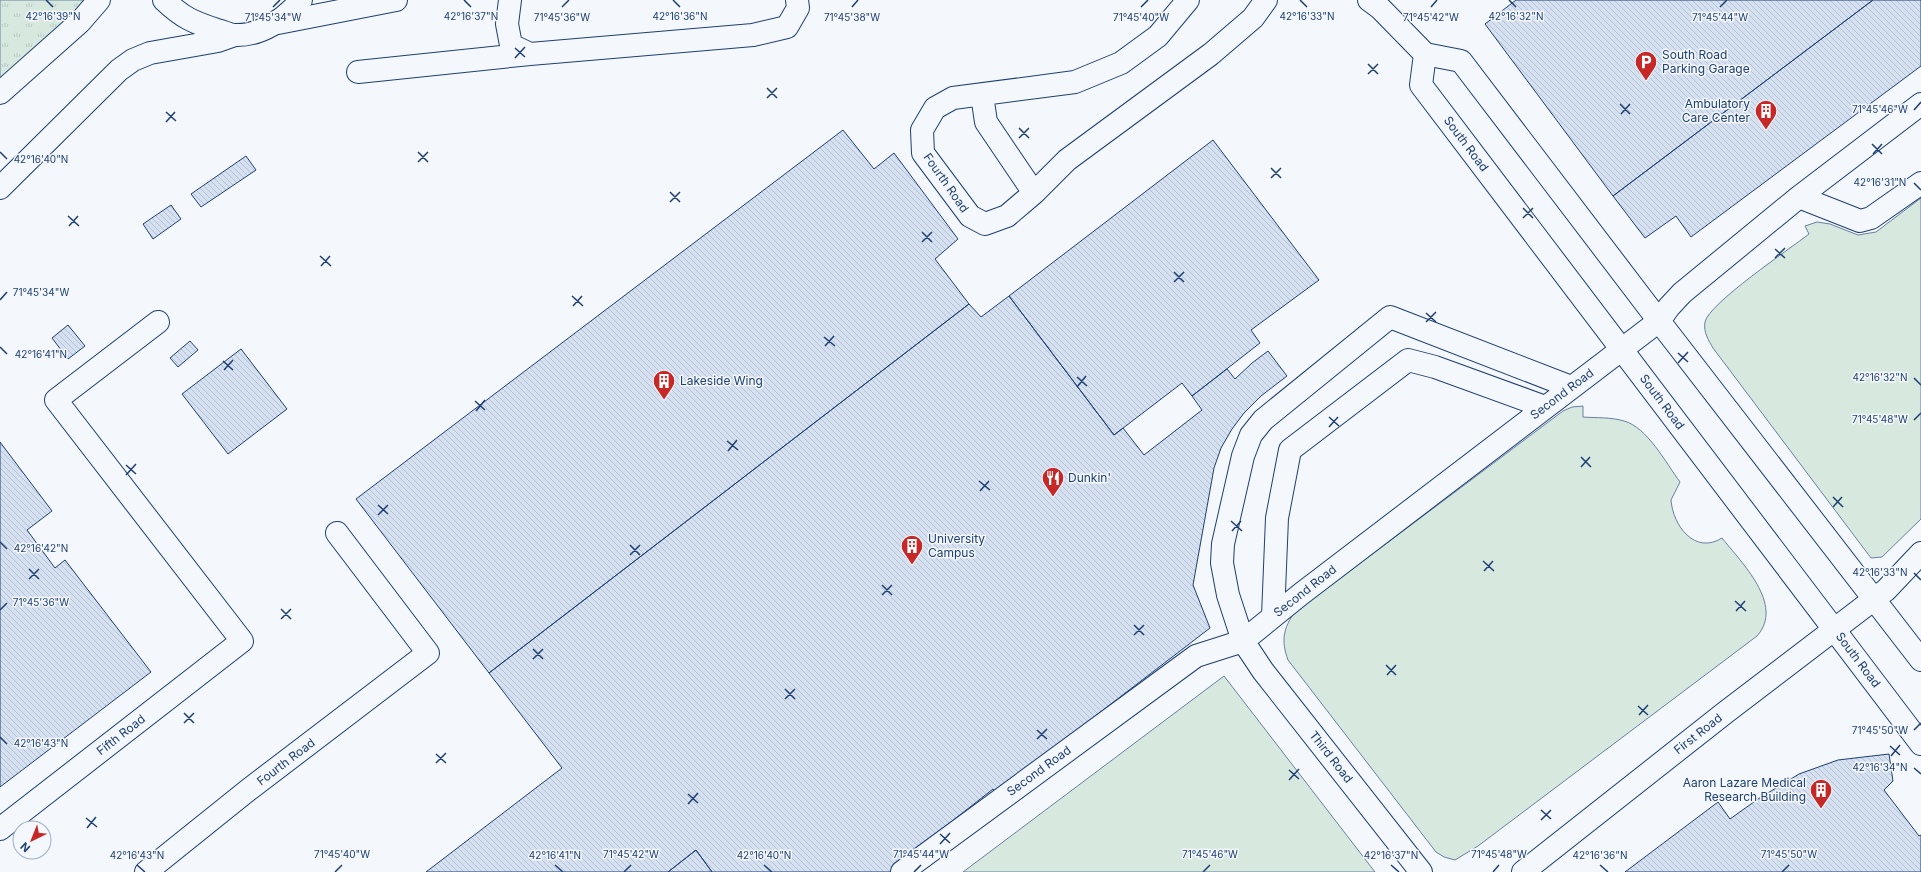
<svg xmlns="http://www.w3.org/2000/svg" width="1921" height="872" font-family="Inter,sans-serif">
<defs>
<pattern id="park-tufts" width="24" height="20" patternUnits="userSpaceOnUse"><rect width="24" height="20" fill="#d7e8df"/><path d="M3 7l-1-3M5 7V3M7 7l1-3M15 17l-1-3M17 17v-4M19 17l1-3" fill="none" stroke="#b8c8c3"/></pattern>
<pattern id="building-back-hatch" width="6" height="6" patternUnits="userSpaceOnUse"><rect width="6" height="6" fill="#d5e0f0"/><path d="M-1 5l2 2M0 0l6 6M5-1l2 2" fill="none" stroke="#b6c1d1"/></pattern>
</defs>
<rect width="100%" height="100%" fill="#f4f7fb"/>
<path fill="#d7e8df" stroke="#687fa3" d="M1921,198V519L1882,557L1871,558L1713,348C1709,341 1703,332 1705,322C1708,304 1791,248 1809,234L1805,226L1817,222L1830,224L1858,235L1876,232Z
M1583,406V417C1596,418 1611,417 1624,421C1647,427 1666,463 1680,482L1671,500C1673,526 1695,555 1722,538C1741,562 1785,605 1757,636L1478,846L1455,860L1444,857L1436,852L1288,660C1281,641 1283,628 1295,612L1563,411L1572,407Z
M1224,676L1375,872H963Z"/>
<path fill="url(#park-tufts)" stroke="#687fa3" d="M0,0H99L0,93Z"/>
<path fill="url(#building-back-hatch)" stroke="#1d3f73" d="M1516,0H1873L1613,196L1485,24Z
M1873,0H1921V66L1691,237L1676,216L1645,238L1613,196Z
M843,130L874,169L894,153L958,239L935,259L969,304L489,673L356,499Z
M1213,140L1319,280L1251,330L1260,343L1192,396L1182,383L1114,435L1009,296Z
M246,156L256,170L201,207L191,194Z
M171,205L181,219L153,239L143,224Z
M1009,296L1114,435L1123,428L1144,455L1202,410L1192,396L1227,369L1235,379L1252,363L1268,351L1287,376L1261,396L1244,413L1232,429L1221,448L1214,468L1193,585L1210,628L995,793L993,789L900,862L892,872H712L696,850L668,872H426L562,768L489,673L969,304L981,317Z
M68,325L85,346L68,359L52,338Z
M190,341L198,350L178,367L170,358Z
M241,349L287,409L228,454L182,394Z
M0,442L52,511L27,530L55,568L65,560L151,672L0,787Z
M1889,754L1893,781L1884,790L1919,836L1921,835V872H1625L1718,802L1730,819L1758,799L1799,774L1838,760Z
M696,850L712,872H668Z"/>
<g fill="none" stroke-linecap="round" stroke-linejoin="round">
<g stroke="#1d3f73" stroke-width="24">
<path id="minor" d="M510,0L507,24L511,45L530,54L753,35L787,27L798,8L797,0
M1188,0L1158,36L1121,63L1075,82L953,98L935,108L922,130L923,153L970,216L985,224L1007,216L1034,193L1067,160L1211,54L1253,18L1266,0
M1369,0L1381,9L1425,54L1461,61L1659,321L1921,660
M278,23L396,0
M1425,54L1421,85L1921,744
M358,72L530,54
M982,95L986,122L1034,193
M1799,197L1860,221L1871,218L1921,183
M1273,616L1277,518L1290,450L1408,360L1435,367L1545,407
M0,829L242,641L56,400L158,322
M146,872L247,791L428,653L337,533
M902,872L1196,656L1243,641L1301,594L1659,321L1669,307L1682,293L1799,197L1921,104
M1421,872L1263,671L1243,641L1228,595L1222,563L1223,544L1243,456L1251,435L1263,420L1390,317L1571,387
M1523,872L1726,712L1886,590L1921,553"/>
</g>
<g stroke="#1d3f73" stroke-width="24">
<path id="major" d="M164,0C183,18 193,22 217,30C223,31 229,35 235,35C261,36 285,19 301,0
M0,93L80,22L99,0
M0,188L119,70L133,60L150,53L218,41L235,35"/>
</g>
<use href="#minor" stroke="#f4f7fb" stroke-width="22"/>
<use href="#major" stroke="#f4f7fb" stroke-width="22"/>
</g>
<path fill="none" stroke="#1d3f73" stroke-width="1.5" d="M46,0L53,7M464,0L471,7M673,0L680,7M1300,0L1307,7M1509,0L1516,7M273,7L280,0M562,7L569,0M852,7L858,0M1141,7L1148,0M1431,7L1437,0M1720,7L1727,0M515,48L525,57M515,58L525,47M1368,64L1378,74M1368,74L1378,64M767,88L777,98M767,98L777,88M1620,104L1630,114M1914,110L1921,102M166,112L176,121M1621,114L1630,104M166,122L175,112M1019,128L1029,138M1019,138L1029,128M1872,144L1882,154M0,152L7,159M418,152L428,162M1873,154L1882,144M418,162L428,152M1271,168L1281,178M1271,178L1281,168M1914,183L1921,190M670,192L680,202M670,202L680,192M1523,208L1533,218M68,216L79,226M1523,218L1533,208M69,226L78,216M922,232L932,242M922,242L932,232M1775,249L1785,258M320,256L331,266M1775,258L1785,248M321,266L330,256M1174,272L1184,282M1174,282L1184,272M572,296L583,306M0,300L7,292M573,306L582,296M1426,313L1436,322M1426,322L1436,312M824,337L835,346M825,346L834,336M0,347L7,354M1678,353L1688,362M223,361L233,370M1678,363L1688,352M224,370L233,360M1077,377L1087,386M1914,378L1921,385M1077,387L1086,376M475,401L485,410M476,411L485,400M1329,417L1339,426M1914,420L1921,413M1329,427L1338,417M727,441L738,450M728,451L737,440M1581,457L1591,467M126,465L136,474M1581,467L1590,457M126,475L136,464M979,481L990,490M980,491L989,481M1833,497L1843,507M378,505L388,514M1833,507L1842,497M378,515L388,505M1231,521L1242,531M1232,531L1241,521M0,542L7,549M630,545L640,555M630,555L640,545M1483,561L1494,571M29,569L39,579M1484,571L1493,561M1914,573L1921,580M29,579L39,569M882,585L892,595M882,595L892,585M1735,601L1746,611M281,609L291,619M0,610L7,603M1736,611L1745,601M281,619L291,609M1134,625L1144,635M1134,635L1144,625M533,649L543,659M533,659L543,649M1386,665L1396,675M1387,675L1396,665M785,689L795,699M785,699L795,689M1638,706L1648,715M184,713L194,723M1639,715L1648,705M184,723L194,713M1037,730L1047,739M1914,730L1921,723M0,737L7,744M1037,739L1047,729M1890,746L1900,755M436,754L446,763M1891,756L1900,745M436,763L446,753M1914,768L1921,774M1289,770L1299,779M1289,780L1299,769M688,794L698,803M688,804L698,793M1541,810L1551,819M86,818L97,827M1541,820L1551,810M87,828L96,817M940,834L950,843M940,844L950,833M137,865L145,872M555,865L563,872M764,865L772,872M1391,865L1399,872M1600,865L1608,872M335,872L342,865M624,872L631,865M914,872L921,865M1203,872L1210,865M1493,872L1499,865M1782,872L1789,865"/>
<defs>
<g id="parking-pin" transform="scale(1.15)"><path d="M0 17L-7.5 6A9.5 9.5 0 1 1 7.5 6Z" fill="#c62828" stroke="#f4f7fb"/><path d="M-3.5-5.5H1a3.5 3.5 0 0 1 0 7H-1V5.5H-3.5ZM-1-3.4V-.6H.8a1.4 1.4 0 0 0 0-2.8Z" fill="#fff"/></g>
<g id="building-pin" transform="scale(1.15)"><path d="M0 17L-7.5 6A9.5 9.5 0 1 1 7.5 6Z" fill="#c62828" stroke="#f4f7fb"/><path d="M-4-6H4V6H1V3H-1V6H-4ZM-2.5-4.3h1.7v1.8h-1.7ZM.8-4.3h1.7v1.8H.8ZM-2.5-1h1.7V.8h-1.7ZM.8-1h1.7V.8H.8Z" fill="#fff"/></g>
<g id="restaurant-pin" transform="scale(1.15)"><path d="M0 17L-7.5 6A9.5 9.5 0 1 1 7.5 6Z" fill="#c62828" stroke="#f4f7fb"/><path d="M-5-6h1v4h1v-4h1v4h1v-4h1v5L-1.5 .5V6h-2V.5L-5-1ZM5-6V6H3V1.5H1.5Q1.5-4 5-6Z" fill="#fff"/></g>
</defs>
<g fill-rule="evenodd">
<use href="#parking-pin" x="1646" y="62"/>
<use href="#building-pin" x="1766" y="111"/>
<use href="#building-pin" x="664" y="381"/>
<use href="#restaurant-pin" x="1053" y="478"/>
<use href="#building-pin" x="912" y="546"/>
<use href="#building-pin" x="1821" y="790"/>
</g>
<g text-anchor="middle" stroke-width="3" stroke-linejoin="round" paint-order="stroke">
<g font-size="12" fill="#1d3f73" stroke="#f4f7fb" text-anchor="start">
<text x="1662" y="59">South Road<tspan x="1662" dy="14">Parking Garage</tspan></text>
<text x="1750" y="108" text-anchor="end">Ambulatory<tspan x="1750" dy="14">Care Center</tspan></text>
<text x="680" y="385">Lakeside Wing</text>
<text x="1068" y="482">Dunkin'</text>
<text x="928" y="543">University<tspan x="928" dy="14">Campus</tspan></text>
<text x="1806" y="787" text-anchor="end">Aaron Lazare Medical<tspan x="1806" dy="14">Research Building</tspan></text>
</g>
<g font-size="12" fill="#1d3f73" stroke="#f4f7fb">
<text transform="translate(1466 144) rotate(53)" y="4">South Road</text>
<text transform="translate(946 183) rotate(55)" y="4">Fourth Road</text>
<text transform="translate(1562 394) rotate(-37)" y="4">Second Road</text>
<text transform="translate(1662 402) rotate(53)" y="4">South Road</text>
<text transform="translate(1305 591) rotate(-38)" y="4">Second Road</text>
<text transform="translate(1858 660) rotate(53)" y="4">South Road</text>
<text transform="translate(1698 734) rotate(-38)" y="4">First Road</text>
<text transform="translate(121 735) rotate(-38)" y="4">Fifth Road</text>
<text transform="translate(1331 757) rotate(52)" y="4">Third Road</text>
<text transform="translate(286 762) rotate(-37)" y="4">Fourth Road</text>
<text transform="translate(1039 771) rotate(-36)" y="4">Second Road</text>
</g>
</g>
<g font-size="10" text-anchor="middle" fill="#1d3f73" stroke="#f4f7fb" stroke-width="3" stroke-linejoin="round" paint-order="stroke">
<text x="53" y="20">42°16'39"N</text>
<text x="471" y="20">42°16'37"N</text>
<text x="680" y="20">42°16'36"N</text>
<text x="1516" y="20">42°16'32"N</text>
<text x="1307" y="20">42°16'33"N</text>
<text x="273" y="21">71°45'34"W</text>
<text x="562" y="21">71°45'36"W</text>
<text x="852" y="21">71°45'38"W</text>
<text x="1141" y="21">71°45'40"W</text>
<text x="1431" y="21">71°45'42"W</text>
<text x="1720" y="21">71°45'44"W</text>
<text x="1880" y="113">71°45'46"W</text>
<text x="41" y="163">42°16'40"N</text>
<text x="1880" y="186">42°16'31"N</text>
<text x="41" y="296">71°45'34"W</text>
<text x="41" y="358">42°16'41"N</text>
<text x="1880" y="381">42°16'32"N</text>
<text x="1880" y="423">71°45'48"W</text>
<text x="41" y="552">42°16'42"N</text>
<text x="1880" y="576">42°16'33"N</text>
<text x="41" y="606">71°45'36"W</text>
<text x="1880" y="734">71°45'50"W</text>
<text x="41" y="747">42°16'43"N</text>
<text x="1880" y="771">42°16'34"N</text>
<text x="342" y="858">71°45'40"W</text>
<text x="631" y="858">71°45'42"W</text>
<text x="921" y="858">71°45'44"W</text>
<text x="1210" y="858">71°45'46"W</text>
<text x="1499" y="858">71°45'48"W</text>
<text x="1789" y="858">71°45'50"W</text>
<text x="137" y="859">42°16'43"N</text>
<text x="555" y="859">42°16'41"N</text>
<text x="764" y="859">42°16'40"N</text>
<text x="1391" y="859">42°16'37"N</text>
<text x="1600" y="859">42°16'36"N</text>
</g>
<g transform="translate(32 840) rotate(223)"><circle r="19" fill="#f4f7fb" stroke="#9eadc5"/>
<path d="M0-3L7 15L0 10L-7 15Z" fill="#c62828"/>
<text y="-6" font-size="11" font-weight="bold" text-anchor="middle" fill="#1d3f73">N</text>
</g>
</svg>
